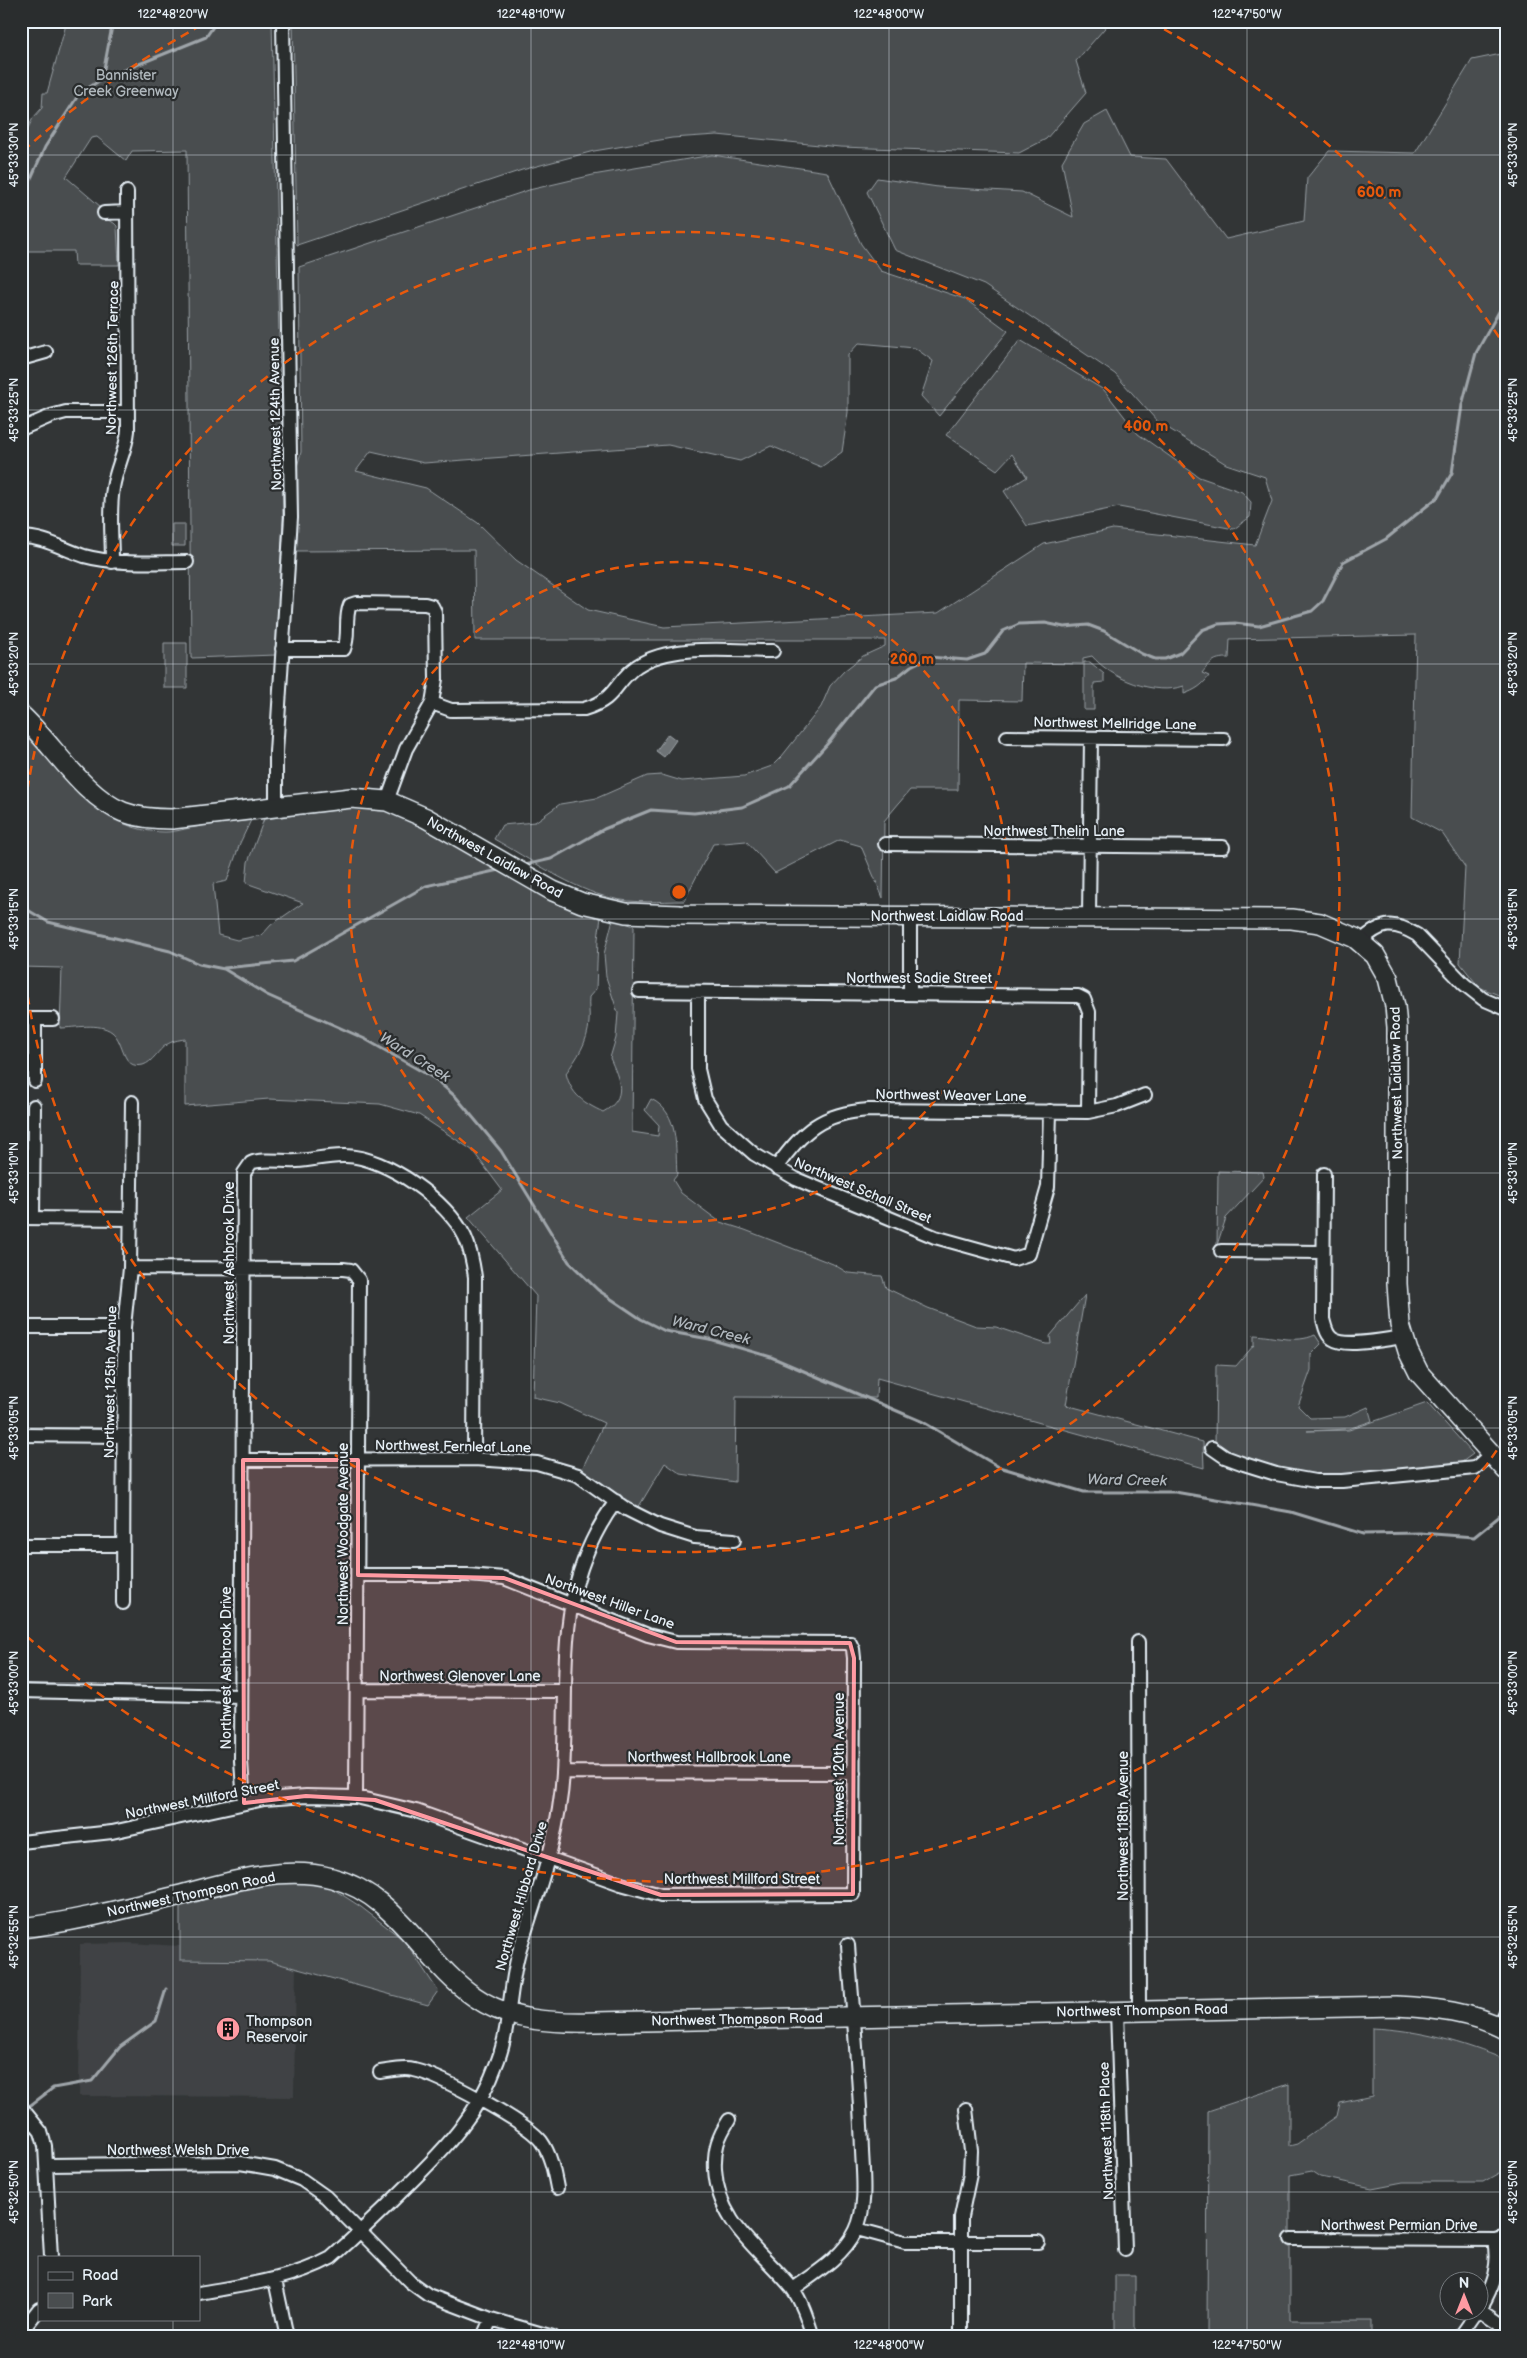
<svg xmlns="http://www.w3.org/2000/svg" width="1527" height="2358" font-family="'Balsamiq Sans',sans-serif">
<rect width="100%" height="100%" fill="#323536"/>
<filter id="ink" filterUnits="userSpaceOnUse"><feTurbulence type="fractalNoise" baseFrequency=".02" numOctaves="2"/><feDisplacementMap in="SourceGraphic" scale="10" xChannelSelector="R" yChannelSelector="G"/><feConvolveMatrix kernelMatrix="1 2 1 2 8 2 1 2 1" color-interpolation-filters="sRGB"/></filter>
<g filter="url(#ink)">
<path fill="#3f4244" d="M129,1943L180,1946L181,1960L269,1961L296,1968L294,2097L79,2096L80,1944Z"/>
<path fill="#494d4f" stroke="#989fa4" d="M67,21H161L162,27H186V21H272L283,518L276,655L191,658L187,150L132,151L126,161L97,137L91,138L66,177L101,207L102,217L114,223L117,226L119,265H75L74,251H25L21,258V142L33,118L42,108L43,93H47Z
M293,21H1111L1076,61L1086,93L1046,139L1019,153L840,147L717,135L672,138L594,151L522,170L297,245Z
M1506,53V998L1479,987L1460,963L1465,867L1442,833L1412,817L1416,635L1230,639L1229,658C1215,658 1212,660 1202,673L1209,676C1202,686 1195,690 1184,694V686C1154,696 1112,679 1092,656L1083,658V664L1023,663L1022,701L959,700L958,790H910L884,821L883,898L861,846L840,840L775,873L746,841L713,844L684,901C660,901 634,904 611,898C574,890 528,858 494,839L502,825L535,822L560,804L597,798L647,776L662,775L682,781L744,776L772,766L782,756L821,707L830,686L844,671L863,656L885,646V640H475L474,550L296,551L297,467L301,452L299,267L529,190L593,175L712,155L827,172L861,244L881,271L965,299L1008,331L939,416L921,396L933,361L915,348L859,343L848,355V412L842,452L821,467L771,446L740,461L668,445L424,463L371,451L356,471L426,488L478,523L516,560L588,610L664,627L938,613L1044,544L1113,529L1255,545L1272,501L1265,477L1226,464L1158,422L1115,374L984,285L895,250L867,192L877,178L938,187L1022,192L1073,217L1062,162L1084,124L1107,111L1130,157L1166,159L1226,239L1304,221L1307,178L1329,151L1415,153L1472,60Z
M1020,340L1104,390L1138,434L1199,477L1242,492L1251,502L1250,517L1234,529L1119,507L1027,526L1004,491L1027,477L1012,454L997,470L946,435Z
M172,524H185V546H172Z
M164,643H187V688H164Z
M1084,662H1090L1104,674V682L1094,683V710H1084Z
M21,729C65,771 97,832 165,832C176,832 183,829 190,828C210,824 230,823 251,820L240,843L227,881L213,884L218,935L237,940L262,935L271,925L303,903L246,883L248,862L264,819L360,807L376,808L403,817L551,900L601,917L598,939L596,989L589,997C588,1006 590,1013 589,1022C588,1042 577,1058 566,1073C571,1095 584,1103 603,1112C629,1098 619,1079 610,1058L616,1038L618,1013L606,977L604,954L613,919L634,926L632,1132L658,1136L659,1125L645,1110L651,1099C680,1113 675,1148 677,1175L673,1180L681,1193L720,1222L745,1230L833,1264L848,1273L882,1276L886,1288L928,1308L976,1326L996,1327L1046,1344H1051L1050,1336L1085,1295L1066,1405L1203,1442L1204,1468L877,1378L876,1398L736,1397L735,1482L681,1474L665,1463L638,1508L582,1469L604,1423L560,1403L533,1397L536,1296L468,1217L502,1190L472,1150L419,1115L380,1104L269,1099L185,1106V1039C178,1040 172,1041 166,1045C158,1050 153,1062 143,1065C121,1070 125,1042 112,1032C99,1022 75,1028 60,1028L62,968L21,967Z
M1218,1171L1263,1172L1264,1177L1226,1218L1217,1245Z
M1254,1335C1274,1336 1296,1344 1315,1335L1321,1344L1311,1354V1370L1298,1406L1310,1418L1345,1417L1368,1407L1372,1421L1348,1429L1307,1431L1349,1430L1427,1403L1473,1454L1462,1462L1454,1464L1339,1479L1269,1470L1215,1446L1216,1365L1236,1366L1254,1345Z
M284,1881L327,1885L361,1907L405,1941L438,1991L428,2005L269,1961L180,1960V1907L233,1891Z
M1372,2028C1419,2030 1462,2042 1506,2060V2169L1483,2182H1403L1372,2188L1321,2177L1312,2171L1290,2175V2320H1372V2337H1207L1208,2111L1289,2084V2146L1297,2144L1337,2116L1340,2103L1372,2096Z
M1115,2275H1135V2337H1115Z"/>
<path fill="#6e7376" stroke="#9fa5aa" d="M668,734L676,740L664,757L656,751Z"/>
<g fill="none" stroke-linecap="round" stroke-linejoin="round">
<path stroke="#9fa5aa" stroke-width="3" d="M102,79L113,21
M21,201L45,147L79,94L102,79L206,37L217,21
M525,865L551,859L604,829L651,810L694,813L742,807L789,786L829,742L875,685L896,678L911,666L929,657L967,660L985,654L1003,631L1019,624L1045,623L1064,627L1088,625L1104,631L1142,654L1155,659H1165L1180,653L1202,630L1218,624L1235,623L1259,626L1312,611L1323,601L1343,562L1386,539L1438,497L1452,473L1462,405L1476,353L1506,299
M21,906L48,922L170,951L199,964L224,969L267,995L365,1039L435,1079L456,1097L501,1151L569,1262L598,1290L641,1319L665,1331L709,1339L771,1357L923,1422L999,1467L1084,1492H1175L1291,1512L1363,1534L1420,1533L1474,1537L1506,1511
M224,968L293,961L426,886L499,870
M27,2108L53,2088L92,2081L120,2047L156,2021L166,1989"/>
<g stroke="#e8f1f8" stroke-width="16">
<path id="street" d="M104,213L127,212
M21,359L46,352
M21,429L51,416L66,412H128
M21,537C45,537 62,549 84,556C117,565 153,562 187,562
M112,562C112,537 109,512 113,488C116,468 126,451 128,431L127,192
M282,649H344C350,635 344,619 350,605L356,603L425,604L432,606L435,612L436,679L432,703L406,749L387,801
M432,703L451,710L584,709C618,699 614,682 637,666C672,643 732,651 773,651
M1007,737L1224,739
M276,807V752L291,517L283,21
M885,844L1223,847
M1089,917L1091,738
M1361,941C1381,923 1392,920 1417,935L1464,984L1483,999L1506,1009
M639,991L1078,996L1084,999L1089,1012L1088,1112
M698,992V1069L705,1099L721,1125L754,1154L796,1179L935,1237L1014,1259L1029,1254L1048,1187L1050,1111
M910,993V916
M21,1019H53
M35,1081V1019
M776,1168C802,1131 822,1113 869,1110L1088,1112L1117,1106L1145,1095
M1324,1174L1323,1319C1325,1326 1326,1335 1333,1339C1346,1348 1387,1339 1404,1337
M21,1218L131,1219
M33,1218L34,1106
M1221,1251L1323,1252
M130,1268L343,1269L351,1270L359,1280L356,1797
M21,1327H124
M21,1435L124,1436
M1212,1448L1225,1457L1244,1464L1276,1474L1315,1481H1342L1475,1468L1491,1454
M243,1460L474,1459L537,1463L578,1475L626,1509L660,1526L695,1537L734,1540
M21,1545H123
M123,1603L124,1327L130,1268L132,1102
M1138,1642L1139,2010
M358,1690L563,1691
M21,1691L241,1696
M563,1772L854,1773
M244,1803L241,1761L244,1173L251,1163C261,1158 285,1162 297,1161C313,1160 330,1155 346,1156C386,1157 448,1201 465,1237C471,1250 473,1263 475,1277L474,1459
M21,1842L112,1832L264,1799L306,1796L356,1797L416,1811L621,1884L661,1895L853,1894L854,1658L853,1649L850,1643L676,1642L648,1635L504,1578L468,1575H358
M1117,2011L1125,2250
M1499,2027L1506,2012
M380,2072C390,2071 403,2067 414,2070C439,2075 525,2121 541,2141C551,2155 554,2172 557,2188
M21,2107L41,2132L45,2146L51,2257
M729,2120C718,2137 714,2149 715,2169C718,2224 760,2249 792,2288C802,2301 808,2321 813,2337
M47,2165L240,2163L275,2169L302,2180L326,2197L410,2282L428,2295L491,2319L553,2337
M857,2229L905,2242H1038
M1291,2239L1495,2240L1506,2237
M275,2280L287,2337
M793,2289C816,2273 844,2256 856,2230C867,2207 863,2175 862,2151C860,2082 853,2013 848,1945
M199,2293C244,2285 290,2280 331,2258C357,2235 381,2212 405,2188C445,2149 479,2114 498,2060C511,2025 509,1984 520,1948C539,1888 559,1837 563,1773C569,1672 552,1589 616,1501
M1480,2308C1493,2286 1500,2266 1495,2240
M1480,2310L1506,2328
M21,2332L39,2309
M483,2337L491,2319
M961,2337V2217L970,2174L971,2151L966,2109
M1459,2337L1478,2310"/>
</g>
<g stroke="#e8f1f8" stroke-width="22">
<path id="secondary" d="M21,715C53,744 83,796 123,812C139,818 155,819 172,819L351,798L387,801L426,818L553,891L582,903L626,913L680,915L1292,919L1320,923L1355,938L1375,955L1388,978L1395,1006L1397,1027V1284L1400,1325L1408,1351L1419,1373L1506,1470
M21,1928C73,1922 123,1909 173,1897C223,1884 281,1864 332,1878C398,1895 423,1962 475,1997C511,2022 554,2023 595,2022L1396,2006C1434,2008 1472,2012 1506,2030"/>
</g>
<use href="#street" stroke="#2a2d2e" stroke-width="12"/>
<use href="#secondary" stroke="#2a2d2e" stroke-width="19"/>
</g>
</g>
<path fill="#ff9aa2" fill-opacity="0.2" stroke="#ff9aa2" stroke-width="4" stroke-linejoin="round" d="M243,1460H358V1575L504,1578L676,1642L850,1643L854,1658L853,1894L661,1895L375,1800L306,1796L244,1803Z"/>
<path fill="none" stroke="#e8f1f8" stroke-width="1" stroke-opacity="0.45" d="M173,21V2257M531,21V2337M889,21V2337M1247,21V2337M21,155H1506M21,410H1506M21,664H1506M21,919H1506M21,1173H1506M21,1428H1506M21,1683H1506M21,1937H1506M21,2192H1506M173,2319V2337"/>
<g fill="none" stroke="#e8590c" stroke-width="2.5" stroke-dasharray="9 6">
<circle cx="679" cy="892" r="330"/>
<path d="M22 834A660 660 0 1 1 22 950"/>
<path d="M1505 1438A990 990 0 0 1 23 1633M23 151A990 990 0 0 1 207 22M1151 22A990 990 0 0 1 1505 346"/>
</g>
<defs>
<g id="building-disc" transform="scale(1.25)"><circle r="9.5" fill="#ff9aa2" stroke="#2a2d2e"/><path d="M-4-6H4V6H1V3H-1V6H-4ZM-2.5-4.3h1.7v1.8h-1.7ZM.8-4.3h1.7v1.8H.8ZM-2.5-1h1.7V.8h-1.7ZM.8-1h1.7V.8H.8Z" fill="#111"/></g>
</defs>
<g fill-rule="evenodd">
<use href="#building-disc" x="228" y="2029"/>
</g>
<g text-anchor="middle" stroke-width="4.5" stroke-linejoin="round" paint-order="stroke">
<g font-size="14" fill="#b0b8bd" stroke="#2a2d2e">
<text x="126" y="80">Bannister<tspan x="126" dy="16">Creek Greenway</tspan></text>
</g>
<g font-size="14" fill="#e8f1f8" stroke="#2a2d2e">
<text transform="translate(112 358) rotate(-89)" y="5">Northwest 126th Terrace</text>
<text transform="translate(275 414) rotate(-91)" y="5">Northwest 124th Avenue</text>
<text transform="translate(1115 723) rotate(1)" y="5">Northwest Mellridge Lane</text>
<text x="1054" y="836">Northwest Thelin Lane</text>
<text transform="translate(495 857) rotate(29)" y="5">Northwest Laidlaw Road</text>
<text x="947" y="921">Northwest Laidlaw Road</text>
<text x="919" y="983">Northwest Sadie Street</text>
<text transform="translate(1396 1083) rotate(-91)" y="5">Northwest Laidlaw Road</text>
<text transform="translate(951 1095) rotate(1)" y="5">Northwest Weaver Lane</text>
<text transform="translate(863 1190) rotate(23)" y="5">Northwest Schall Street</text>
<text transform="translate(229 1263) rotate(-90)" y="5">Northwest Ashbrook Drive</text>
<text transform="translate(110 1382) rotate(-89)" y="5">Northwest 125th Avenue</text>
<text transform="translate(453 1446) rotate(1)" y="5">Northwest Fernleaf Lane</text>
<text transform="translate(343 1534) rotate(-90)" y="5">Northwest Woodgate Avenue</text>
<text transform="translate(610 1601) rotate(20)" y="5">Northwest Hiller Lane</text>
<text transform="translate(226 1668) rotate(-90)" y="5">Northwest Ashbrook Drive</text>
<text x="460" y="1681">Northwest Glenover Lane</text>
<text x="709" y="1762">Northwest Hallbrook Lane</text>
<text transform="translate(839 1769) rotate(-90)" y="5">Northwest 120th Avenue</text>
<text transform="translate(202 1799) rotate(-11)" y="5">Northwest Millford Street</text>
<text transform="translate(1123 1826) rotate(-90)" y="5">Northwest 118th Avenue</text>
<text x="742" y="1884">Northwest Millford Street</text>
<text transform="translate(191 1894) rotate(-12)" y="5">Northwest Thompson Road</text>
<text transform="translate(521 1896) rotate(-74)" y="5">Northwest Hibbard Drive</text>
<text transform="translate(1142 2010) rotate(-1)" y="5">Northwest Thompson Road</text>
<text transform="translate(737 2019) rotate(-1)" y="5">Northwest Thompson Road</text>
<text transform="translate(1106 2131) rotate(-92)" y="5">Northwest 118th Place</text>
<text x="178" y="2155">Northwest Welsh Drive</text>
<text x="1399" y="2230">Northwest Permian Drive</text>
</g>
<g font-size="14" fill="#e8f1f8" stroke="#2a2d2e" text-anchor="start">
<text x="246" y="2026">Thompson<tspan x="246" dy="16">Reservoir</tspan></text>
</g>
<g font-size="15" font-style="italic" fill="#b1b8be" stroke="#2a2d2e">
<text transform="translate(415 1057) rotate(32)" y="5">Ward Creek</text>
<text transform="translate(711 1330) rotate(14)" y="5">Ward Creek</text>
<text transform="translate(1127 1480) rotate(1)" y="5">Ward Creek</text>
</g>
</g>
<circle cx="679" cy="892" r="8" fill="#e8590c" stroke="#2a2d2e" stroke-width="2.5"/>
<g font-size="15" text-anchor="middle" font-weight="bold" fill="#e8590c" stroke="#2a2d2e" stroke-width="4.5" stroke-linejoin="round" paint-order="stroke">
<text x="1379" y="197">600 m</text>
<text x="1146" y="431">400 m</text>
<text x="912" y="664">200 m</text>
</g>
<rect width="1527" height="2358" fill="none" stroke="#2a2d2e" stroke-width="55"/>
<rect x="38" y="2256" width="162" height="65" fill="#2a2d2e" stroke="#767b7f"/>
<rect x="48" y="2272" width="25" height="8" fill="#2a2d2e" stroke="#767b7f"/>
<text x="82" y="2280" font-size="15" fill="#e8f1f8">Road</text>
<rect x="48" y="2293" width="25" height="15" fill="#494d4f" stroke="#767b7f"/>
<text x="82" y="2306" font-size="15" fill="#e8f1f8">Park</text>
<g transform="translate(1464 2296)"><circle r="24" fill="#2a2d2e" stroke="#767b7f"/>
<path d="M0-4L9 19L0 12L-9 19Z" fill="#ff9aa2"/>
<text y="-8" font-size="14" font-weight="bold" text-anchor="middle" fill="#e8f1f8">N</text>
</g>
<rect x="28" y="28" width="1472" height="2302" fill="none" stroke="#e8f1f8" stroke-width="2"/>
<g font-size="12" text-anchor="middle" fill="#e8f1f8">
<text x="173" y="18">122°48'20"W</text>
<text x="531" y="18">122°48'10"W</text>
<text x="889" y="18">122°48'00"W</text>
<text x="1247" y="18">122°47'50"W</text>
<text transform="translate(14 155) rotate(-90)" y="4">45°33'30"N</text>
<text transform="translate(1513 155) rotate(-90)" y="4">45°33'30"N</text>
<text transform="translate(14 410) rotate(-90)" y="4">45°33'25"N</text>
<text transform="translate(1513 410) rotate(-90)" y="4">45°33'25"N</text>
<text transform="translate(14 664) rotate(-90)" y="4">45°33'20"N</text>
<text transform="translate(1513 664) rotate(-90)" y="4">45°33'20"N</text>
<text transform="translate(14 919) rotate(-90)" y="4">45°33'15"N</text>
<text transform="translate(1513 919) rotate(-90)" y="4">45°33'15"N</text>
<text transform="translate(14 1173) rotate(-90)" y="4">45°33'10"N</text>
<text transform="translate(1513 1173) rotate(-90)" y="4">45°33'10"N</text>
<text transform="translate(14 1428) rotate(-90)" y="4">45°33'05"N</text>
<text transform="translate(1513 1428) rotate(-90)" y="4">45°33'05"N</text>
<text transform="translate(14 1683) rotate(-90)" y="4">45°33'00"N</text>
<text transform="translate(1513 1683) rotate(-90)" y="4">45°33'00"N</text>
<text transform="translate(14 1937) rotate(-90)" y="4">45°32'55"N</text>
<text transform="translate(1513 1937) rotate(-90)" y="4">45°32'55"N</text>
<text transform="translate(14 2192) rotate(-90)" y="4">45°32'50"N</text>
<text transform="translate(1513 2192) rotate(-90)" y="4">45°32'50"N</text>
<text x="531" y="2349">122°48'10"W</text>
<text x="889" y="2349">122°48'00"W</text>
<text x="1247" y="2349">122°47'50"W</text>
</g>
</svg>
